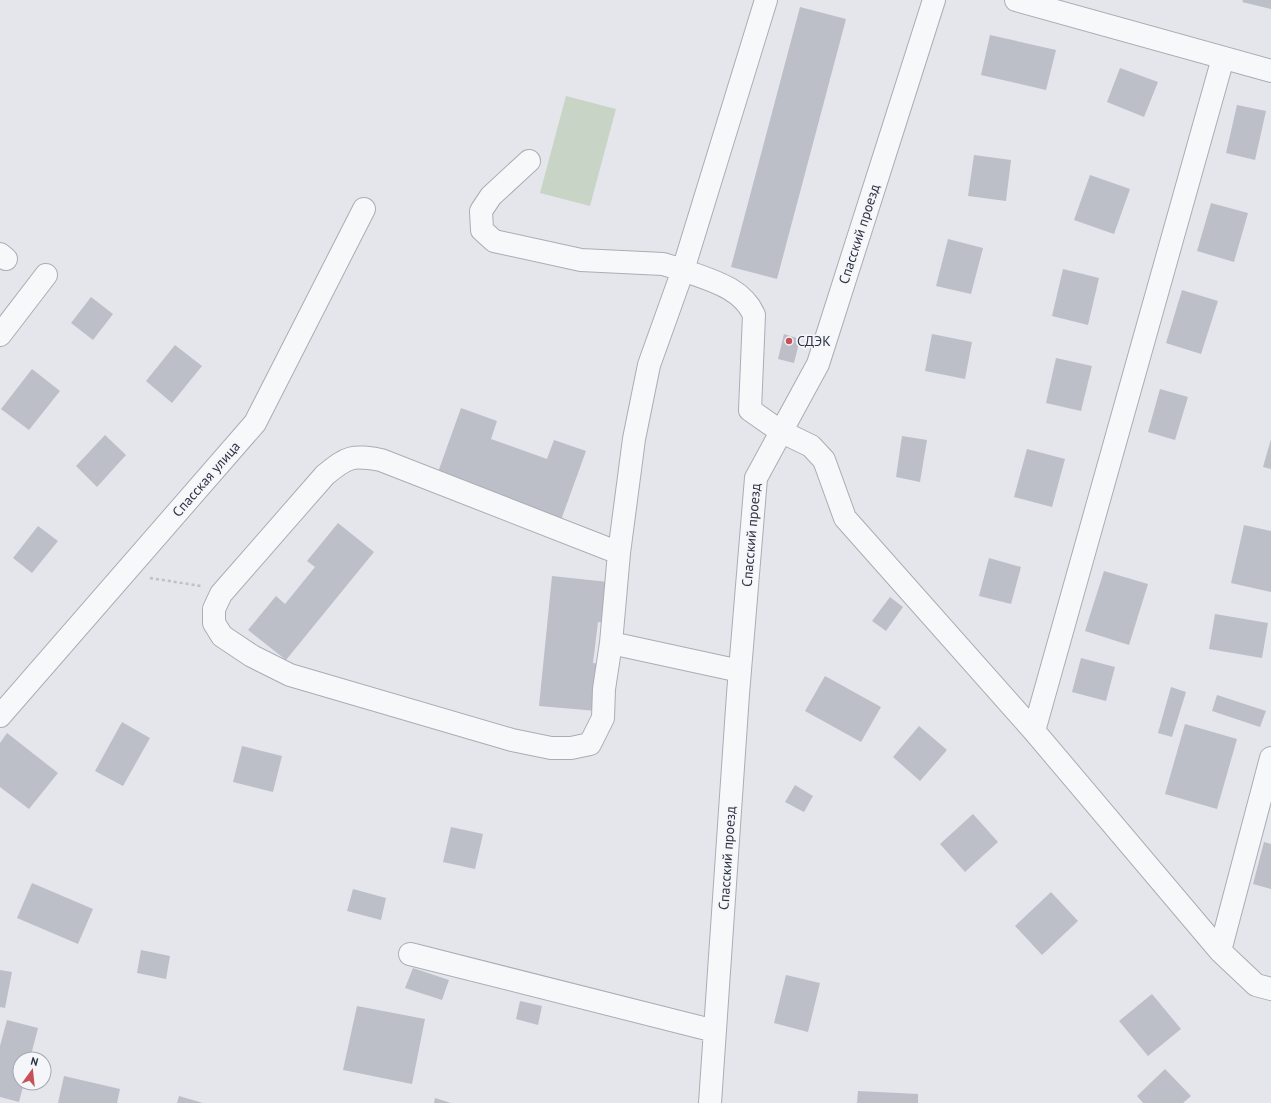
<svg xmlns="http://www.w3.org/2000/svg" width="1271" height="1103" font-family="'PT Sans',sans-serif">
<rect width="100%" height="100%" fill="#e4e6eb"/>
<path fill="#c8d5c6" d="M566,96L616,109L590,206L540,193Z"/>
<path fill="#bcbfc8" d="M1243,0H1271V9L1242,2Z
M800,7L846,19L777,279L731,267Z
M990,35L1056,50L1046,90L981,75Z
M1120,68L1158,82L1144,117L1107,102Z
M1237,105L1266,111L1255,160L1226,153Z
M974,155L1011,160L1006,201L968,196Z
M1090,175L1130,189L1114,234L1074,220Z
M1211,203L1248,213L1234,262L1197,251Z
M948,239L983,248L971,294L936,286Z
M1063,269L1099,278L1088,325L1052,316Z
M1182,290L1218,301L1201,354L1166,343Z
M91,297L113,314L93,340L71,323Z
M784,334L800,339L794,363L778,359Z
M932,334L972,342L965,379L925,371Z
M175,345L202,366L172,403L146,381Z
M1056,358L1092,366L1081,411L1046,403Z
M32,369L60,391L29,430L1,409Z
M1160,389L1188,397L1175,440L1148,432Z
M461,408L497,421L491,439L547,459L554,440L586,451L561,520L437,475Z
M105,435L126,455L97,487L76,466Z
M902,436L927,440L920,482L896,477Z
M1271,439V469L1263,467Z
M1027,449L1065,459L1052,507L1014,497Z
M338,523L374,552L286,660L248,630L276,596L285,604L315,567L307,561Z
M1244,525L1271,531V592L1231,583Z
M38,526L58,541L32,573L13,558Z
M989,558L1021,567L1011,604L979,596Z
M1104,571L1148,584L1129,645L1085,631Z
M552,576L608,582L604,623L598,622L593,663L602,664L597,711L539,706Z
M890,597L903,607L886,631L872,621Z
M1215,614L1268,623L1262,658L1209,649Z
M1081,658L1115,667L1106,701L1072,692Z
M825,676L881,707L861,742L805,711Z
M1171,687L1186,692L1172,737L1158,733Z
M1217,695L1266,711L1260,727L1212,711Z
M122,722L150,738L123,786L95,771Z
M1185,724L1237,739L1217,809L1165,794Z
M919,726L947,750L920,781L893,757Z
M7,733L58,773L29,809L0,787V743Z
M242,746L282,756L273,792L233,782Z
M795,785L813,796L804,812L785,802Z
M973,814L998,842L965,872L940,844Z
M451,827L483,834L475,869L443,862Z
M1264,842L1271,844V889L1253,884Z
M32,883L93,909L78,944L17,918Z
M353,889L386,898L381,920L347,911Z
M1051,892L1078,921L1042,955L1015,926Z
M141,950L170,956L166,979L137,973Z
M413,968L449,980L442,1000L405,988Z
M0,970L12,972L5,1008L0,1007Z
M786,975L820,983L808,1032L774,1023Z
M1152,994L1181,1029L1148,1056L1119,1021Z
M520,1001L542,1006L538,1025L516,1019Z
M357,1006L425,1019L412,1084L343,1070Z
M7,1020L38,1028L30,1059H20V1083H24L19,1102L0,1097V1046Z
M1165,1069L1191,1096L1183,1103H1143L1137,1096Z
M64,1076L120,1089L117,1103H58Z
M858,1091L918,1094V1103H857Z
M179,1096L203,1103H177Z
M435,1098L451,1103H434Z"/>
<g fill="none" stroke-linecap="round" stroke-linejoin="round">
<g stroke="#a9adb5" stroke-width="24">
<path id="minor" d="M766,0L683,270C709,280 742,287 754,315L750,410L780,431L811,446L824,460L845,518L1034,731L1220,951L1256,985L1271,989
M1016,0L1271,71
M529,161L491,196L481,211L482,230L494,241L581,260L663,264L683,270L649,365L634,439L619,553L611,643L740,671
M0,254L6,259
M0,335L46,275
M611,643L604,689L603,718L590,744L571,748H551L512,740L290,675L252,656L222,636L214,623V609L221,594L325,475C348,456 352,455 381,460L619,553
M0,716L255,423L364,209
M1034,731L1223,58
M1220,951L1271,758
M410,954L715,1031
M710,1103L738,694L756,478L818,364L934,0"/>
</g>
<path stroke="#bec1c7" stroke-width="2.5" stroke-dasharray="3 3" stroke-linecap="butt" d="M150,578L201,586"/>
<use href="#minor" stroke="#f7f8fa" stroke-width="22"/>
</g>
<circle fill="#c85158" stroke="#f4f6f9" stroke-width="1.5" cx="789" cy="341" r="4"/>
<g text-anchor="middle" stroke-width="3.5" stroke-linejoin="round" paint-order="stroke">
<g font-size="14" fill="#2d3343" stroke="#f4f6f9">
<text transform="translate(859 234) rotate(-72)" y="5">Спасский проезд</text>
<text transform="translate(206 479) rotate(-49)" y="5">Спасская улица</text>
<text transform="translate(751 535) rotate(-85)" y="5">Спасский проезд</text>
<text transform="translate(727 858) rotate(-86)" y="5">Спасский проезд</text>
</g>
<g font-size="14" fill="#2d3343" stroke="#f4f6f9" text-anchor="start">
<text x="797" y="346">СДЭК</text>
</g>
</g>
<g transform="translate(32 1071) rotate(15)"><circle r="19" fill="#f4f6f9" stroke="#a4a8b0"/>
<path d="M0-3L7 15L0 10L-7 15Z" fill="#c85158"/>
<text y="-6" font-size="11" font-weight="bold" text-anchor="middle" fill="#2d3343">N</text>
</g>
</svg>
